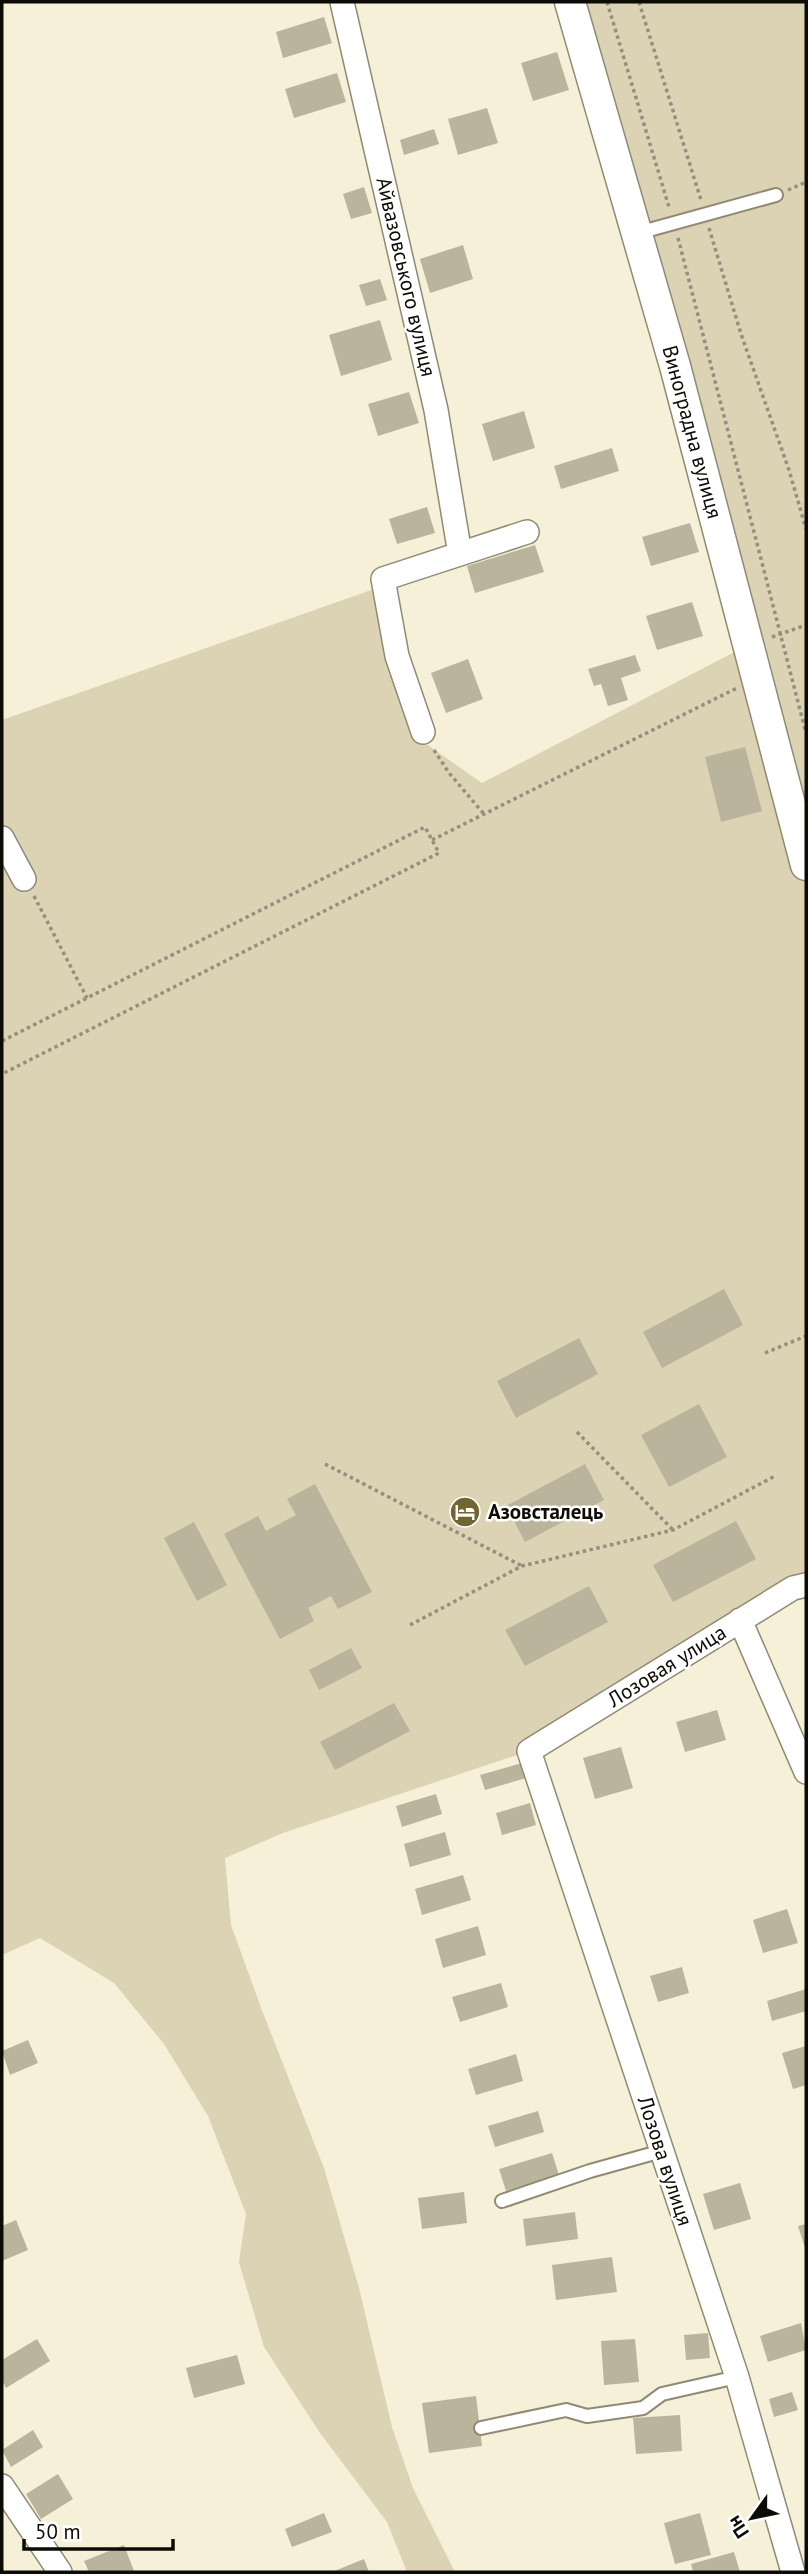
<svg xmlns="http://www.w3.org/2000/svg" width="808" height="2574" font-family="'PT Sans',sans-serif">
<rect width="100%" height="100%" fill="#f6f0d8"/>
<path fill="#dbd3b4" d="M570,2H806V1585L529,1751L283,1833L225,1858L231,1925L263,2013L324,2168L359,2288L392,2427L413,2488L455,2572H407L387,2522L320,2433L264,2347L239,2262L246,2214L208,2116L164,2044L114,1983L40,1938L2,1955V720L377,588L415,736L482,783L748,645Z"/>
<path fill="#bab49d" d="M324,17L332,43L283,58L276,32Z
M557,52L569,90L533,101L521,63Z
M337,73L346,102L294,118L285,89Z
M487,108L498,143L458,155L448,119Z
M434,129L439,144L404,155L400,140Z
M364,187L372,213L351,219L343,194Z
M463,245L473,279L430,293L420,259Z
M380,279L387,300L366,306L359,285Z
M380,320L392,360L341,376L329,335Z
M409,392L419,423L378,436L368,404Z
M524,411L535,448L493,461L482,424Z
M612,448L619,471L561,489L554,466Z
M427,507L435,533L397,544L389,519Z
M690,523L699,552L651,566L642,537Z
M535,545L544,572L475,593L467,566Z
M692,602L703,636L657,650L646,616Z
M635,655L641,671L621,678L628,700L608,706L601,684L594,686L588,669Z
M468,659L483,699L446,713L431,673Z
M745,747L762,811L721,822L705,757Z
M724,1289L743,1325L662,1368L643,1332Z
M579,1338L598,1374L516,1418L497,1381Z
M699,1404L727,1457L669,1487L641,1435Z
M585,1464L604,1500L525,1542L506,1506Z
M315,1484L372,1592L338,1609L331,1596L308,1608L314,1621L280,1639L224,1534L258,1516L266,1531L296,1515L287,1499Z
M736,1521L756,1559L673,1602L653,1565Z
M194,1522L227,1585L197,1601L164,1538Z
M589,1586L608,1622L525,1666L505,1630Z
M351,1648L362,1668L319,1690L309,1670Z
M394,1703L410,1731L335,1770L320,1742Z
M717,1710L726,1740L685,1752L676,1722Z
M621,1747L633,1788L595,1799L583,1758Z
M522,1763L526,1778L485,1790L480,1775Z
M436,1794L442,1814L402,1827L396,1806Z
M530,1803L536,1825L502,1835L496,1813Z
M445,1832L451,1855L410,1867L404,1844Z
M463,1875L471,1900L422,1915L415,1889Z
M787,1909L798,1943L763,1953L753,1920Z
M478,1926L486,1955L443,1968L435,1939Z
M682,1967L689,1993L658,2002L650,1976Z
M501,1983L508,2007L460,2022L452,1997Z
M806,1989V2011L772,2021L767,2001Z
M28,2040L38,2063L10,2075L2,2051Z
M806,2046V2085L793,2089L782,2053Z
M516,2054L523,2081L476,2095L468,2069Z
M538,2111L544,2132L495,2147L488,2126Z
M552,2153L559,2175L506,2191L499,2169Z
M740,2183L751,2219L714,2230L703,2194Z
M464,2192L467,2223L422,2229L418,2198Z
M575,2212L578,2239L526,2246L523,2219Z
M16,2220L28,2250L2,2261V2226Z
M806,2224V2251L798,2226Z
M612,2257L617,2292L556,2300L552,2265Z
M801,2323L806,2350L768,2362L760,2336Z
M708,2333L710,2358L686,2360L684,2335Z
M37,2339L50,2361L6,2388L2,2380V2360Z
M635,2339L639,2382L604,2385L601,2341Z
M237,2355L245,2384L194,2398L186,2368Z
M792,2392L798,2410L774,2417L769,2399Z
M476,2396L482,2446L429,2453L422,2403Z
M680,2415L682,2451L636,2454L633,2418Z
M33,2430L43,2447L11,2467L2,2450Z
M58,2474L73,2499L41,2519L26,2494Z
M324,2513L332,2532L292,2547L285,2529Z
M700,2513L711,2555L675,2564L664,2523Z
M124,2545L134,2571L89,2572L84,2561Z
M734,2552L740,2572H693L691,2564Z
M364,2559L369,2572H332Z"/>
<g fill="none" stroke-linecap="round" stroke-linejoin="round">
<g stroke="#908a74" stroke-width="16">
<path id="service" d="M638,233L776,195
M502,2201L590,2171L662,2151
M481,2428L566,2410L587,2416L643,2408L662,2394L737,2377"/>
</g>
<g stroke="#908a74" stroke-width="26">
<path id="minor" d="M342,2L436,410L460,554
M423,732L397,656L383,579L527,532
M2,838L24,879
M740,1620L806,1772
M2,2486L60,2572
M793,2572L737,2377L529,1751L793,1588L806,1585"/>
</g>
<g stroke="#908a74" stroke-width="33">
<path id="tertiary" d="M570,2L675,366L806,865"/>
</g>
<path stroke="#948f7f" stroke-width="3.5" stroke-dasharray="3.5 3.5" stroke-linecap="butt" d="M607,2L669,207
M639,2L701,200
M788,190L806,182
M709,228L741,334L789,470L806,529
M678,238L806,733
M772,637L806,625
M434,750L449,773L484,814
M432,840L737,688
M34,896L87,998
M2,1041L425,827L439,853L2,1074
M765,1353L806,1336
M577,1432L673,1530
M325,1464L522,1566
M410,1625L522,1566L673,1530L775,1476"/>
<use href="#service" stroke="#fff" stroke-width="12"/>
<use href="#minor" stroke="#fff" stroke-width="23"/>
<use href="#tertiary" stroke="#fff" stroke-width="30"/>
</g>
<defs>
<g id="hotel-disc" transform="scale(1.575)"><circle r="9.5" fill="#726532" stroke="#fff"/><path d="M-6-4.5h1.5V1H6V5H4.5V3h-9V5H-6ZM-4 0a1.8 1.8 0 1 1 3.6 0ZM.5 0V-2.5h3Q6-2.5 6 0Z" fill="#fff"/></g>
</defs>
<g fill-rule="evenodd">
<use href="#hotel-disc" x="465" y="1512"/>
</g>
<g text-anchor="middle" stroke-width="5" stroke-linejoin="round" paint-order="stroke">
<g font-size="21" fill="#0d0b05" stroke="#fff">
<text transform="translate(406 277) rotate(77)" y="7">Айвазовського вулиця</text>
<text transform="translate(692 432) rotate(75)" y="7">Виноградна вулиця</text>
<text transform="translate(667 1666) rotate(-32)" y="7">Лозовая улица</text>
<text transform="translate(665 2161) rotate(72)" y="7">Лозова вулиця</text>
</g>
<g font-size="21" font-weight="bold" fill="#0d0b05" stroke="#fff" text-anchor="start">
<text x="488" y="1519">Азовсталець</text>
</g>
</g>
<rect width="808" height="2574" fill="none" stroke="#0d0b05" stroke-width="7"/>
<g transform="translate(752 2518) rotate(237)" stroke="#ffffff" stroke-width="5" paint-order="stroke">
<path d="M0-5L12 26L0 18L-12 26Z" fill="#0d0b05"/>
<text y="-10" font-size="19" font-weight="bold" text-anchor="middle" fill="#0d0b05">Пн</text>
</g>
<path d="M24 2539v10h149v-10" fill="none" stroke="#0d0b05" stroke-width="3.5"/>
<text x="35" y="2539" font-size="21" fill="#0d0b05" stroke="#ffffff" stroke-width="5" paint-order="stroke">50 m</text>
</svg>
